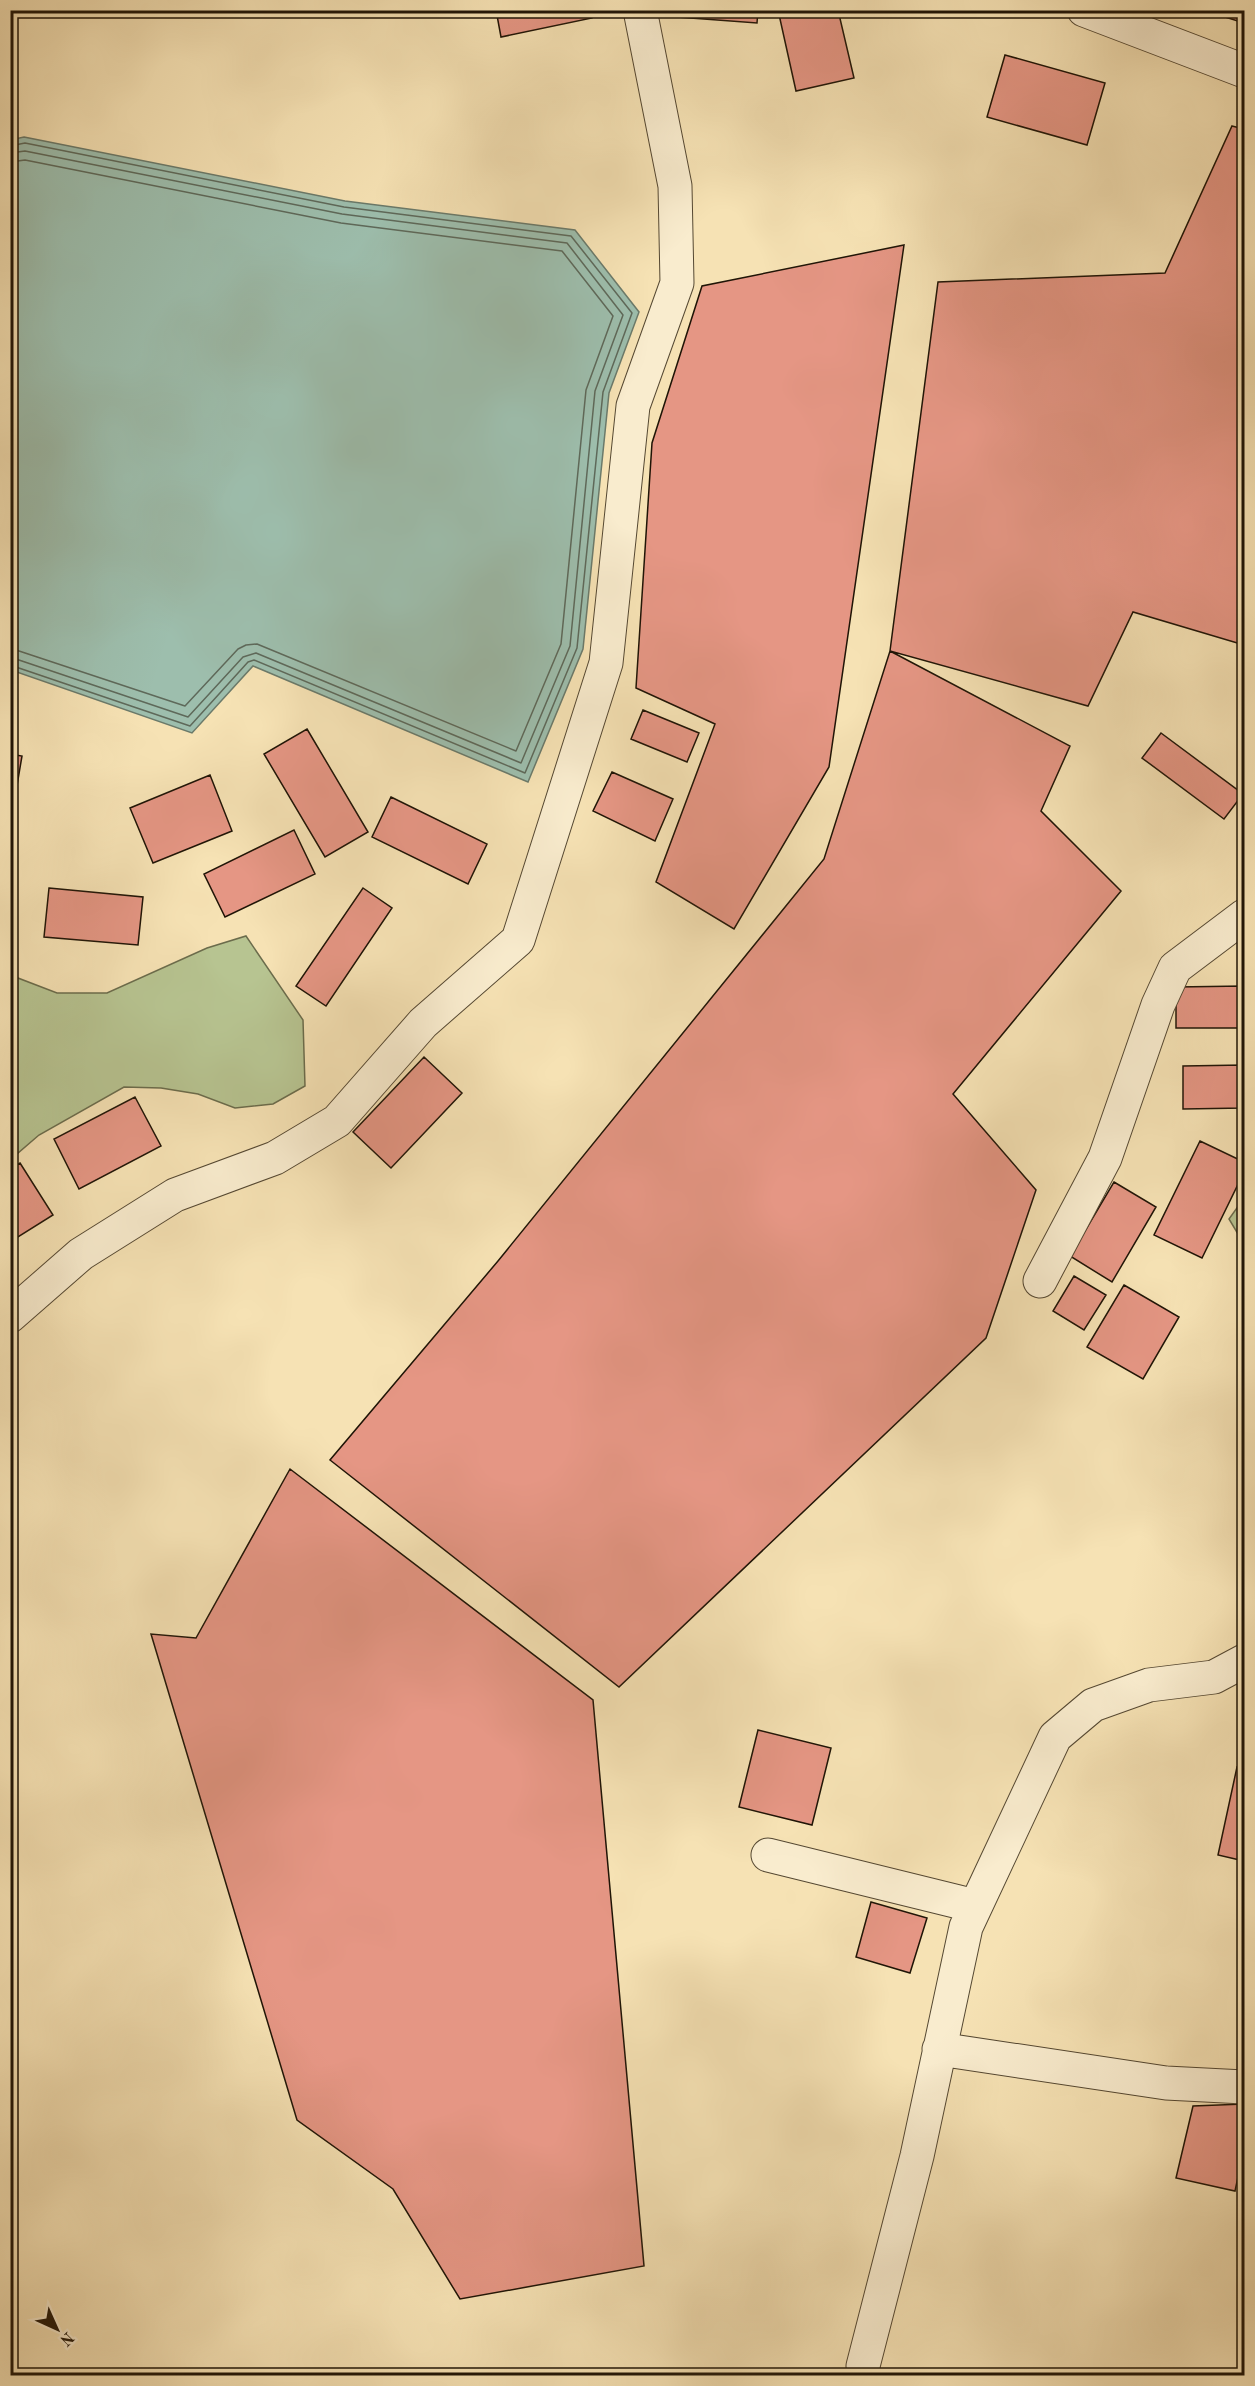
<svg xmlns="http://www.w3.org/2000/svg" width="1255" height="2386" font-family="'Old Standard TT',serif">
<rect width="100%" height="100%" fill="#f6e2b4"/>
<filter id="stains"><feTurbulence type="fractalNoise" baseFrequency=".00333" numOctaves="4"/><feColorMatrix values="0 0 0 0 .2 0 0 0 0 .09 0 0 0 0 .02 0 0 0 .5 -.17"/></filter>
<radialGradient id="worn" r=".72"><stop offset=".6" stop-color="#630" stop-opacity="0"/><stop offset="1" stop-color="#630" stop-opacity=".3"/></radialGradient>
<path fill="#b7c491" stroke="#6b6c4c" stroke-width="1.5" d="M246,936L303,1020L305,1086L273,1104L235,1108L198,1094L161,1088L124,1087L39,1135L11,1159V970L18,978L57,993H107L207,948Z
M1244,1198V1244L1229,1219Z"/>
<path fill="#9dbead" stroke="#6b7a6a" stroke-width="1.5" d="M24,137L345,201L575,230L639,312L609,393L583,649L528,782L253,666L192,733L11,670L10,140Z"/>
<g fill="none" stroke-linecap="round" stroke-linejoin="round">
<path stroke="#5e695a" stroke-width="1.5" d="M10,146L25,143L344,207L571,236L632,313L603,392L577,648L525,773L254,660L248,662L190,726L10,665
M10,153L25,151L342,214L567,243L623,315L595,391L570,646L521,763L256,653L243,657L188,717L10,657
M10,162L25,160L341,223L562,251L613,316L586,390L561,644L516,751L257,644L246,645L238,649L185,706L10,648"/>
</g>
<path fill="#e59684" stroke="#1f1406" stroke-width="1.5" d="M496,10H591L592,18L501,37Z
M664,10H758L757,23L664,16Z
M778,10H838L854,78L796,91Z
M1244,10V23L1203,10Z
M1005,55L1105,83L1087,145L987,117Z
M1232,126L1244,129V645L1133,612L1088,706L890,651L938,282L1165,273Z
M904,245L829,767L734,929L656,882L715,724L636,688L652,443L702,286Z
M890,651L1070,746L1041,811L1121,891L953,1094L1036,1190L986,1338L619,1687L330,1460L498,1261L824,859Z
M643,710L699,733L687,762L631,739Z
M307,729L368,832L325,857L264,754Z
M1161,733L1243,794L1224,819L1142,758Z
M10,754L22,756L13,809H10Z
M612,772L673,799L655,841L593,811Z
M210,775L232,831L153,863L130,808Z
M391,797L487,844L468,884L372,837Z
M294,830L315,874L225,917L204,874Z
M49,888L143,897L138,945L44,937Z
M363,888L392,908L326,1006L296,986Z
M1244,986V1028H1176V987Z
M424,1057L462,1093L391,1168L353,1132Z
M1244,1065V1108L1183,1109V1066Z
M135,1097L161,1146L79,1189L54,1139Z
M1200,1141L1244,1162V1172L1202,1258L1154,1235Z
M20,1163L53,1215L10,1242V1169Z
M1114,1182L1156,1207L1112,1282L1070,1256Z
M1074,1276L1106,1295L1084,1330L1053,1311Z
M1124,1285L1179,1317L1143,1379L1087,1347Z
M290,1469L593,1700L644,2266L460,2299L393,2189L297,2120L151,1634L196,1638Z
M758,1730L831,1748L812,1825L739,1807Z
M1237,1767L1244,1769V1861L1218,1855Z
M871,1902L927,1918L910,1973L856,1957Z
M1244,2104V2149L1235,2191L1176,2178L1193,2106Z"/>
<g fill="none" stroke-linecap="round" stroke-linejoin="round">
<g stroke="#554832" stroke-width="35">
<path id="minor" d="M1040,1281L1105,1158L1158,1005L1175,968L1244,916
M10,1316L81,1254L175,1195L275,1158L337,1121L423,1023L518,940L606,663L633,406L677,283L675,186L640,10
M768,1855L975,1906
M939,2049L1166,2083L1244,2087
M864,2376L863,2366L917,2156L966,1927L1055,1737L1093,1705L1149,1685L1214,1677L1244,1661"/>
</g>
<g stroke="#554832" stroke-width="35">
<path id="tertiary" d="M1084,10L1244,71"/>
</g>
<use href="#minor" stroke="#f9ecce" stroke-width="33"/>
<use href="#tertiary" stroke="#f9ecce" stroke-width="33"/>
</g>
<rect width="1255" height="2386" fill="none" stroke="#f6e2b4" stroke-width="36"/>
<rect x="12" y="12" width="1231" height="2362" fill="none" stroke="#1f1406" stroke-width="3"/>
<rect x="18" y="18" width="1219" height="2350" fill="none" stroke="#1f1406" stroke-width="1.5"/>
<g transform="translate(57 2329) rotate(135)" stroke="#f9ecce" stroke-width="4.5" paint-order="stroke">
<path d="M0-4.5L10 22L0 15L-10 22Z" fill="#1f1406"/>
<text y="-9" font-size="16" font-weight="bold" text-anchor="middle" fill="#1f1406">N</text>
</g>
<rect width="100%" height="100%" filter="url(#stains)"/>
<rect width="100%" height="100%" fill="url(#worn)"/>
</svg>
